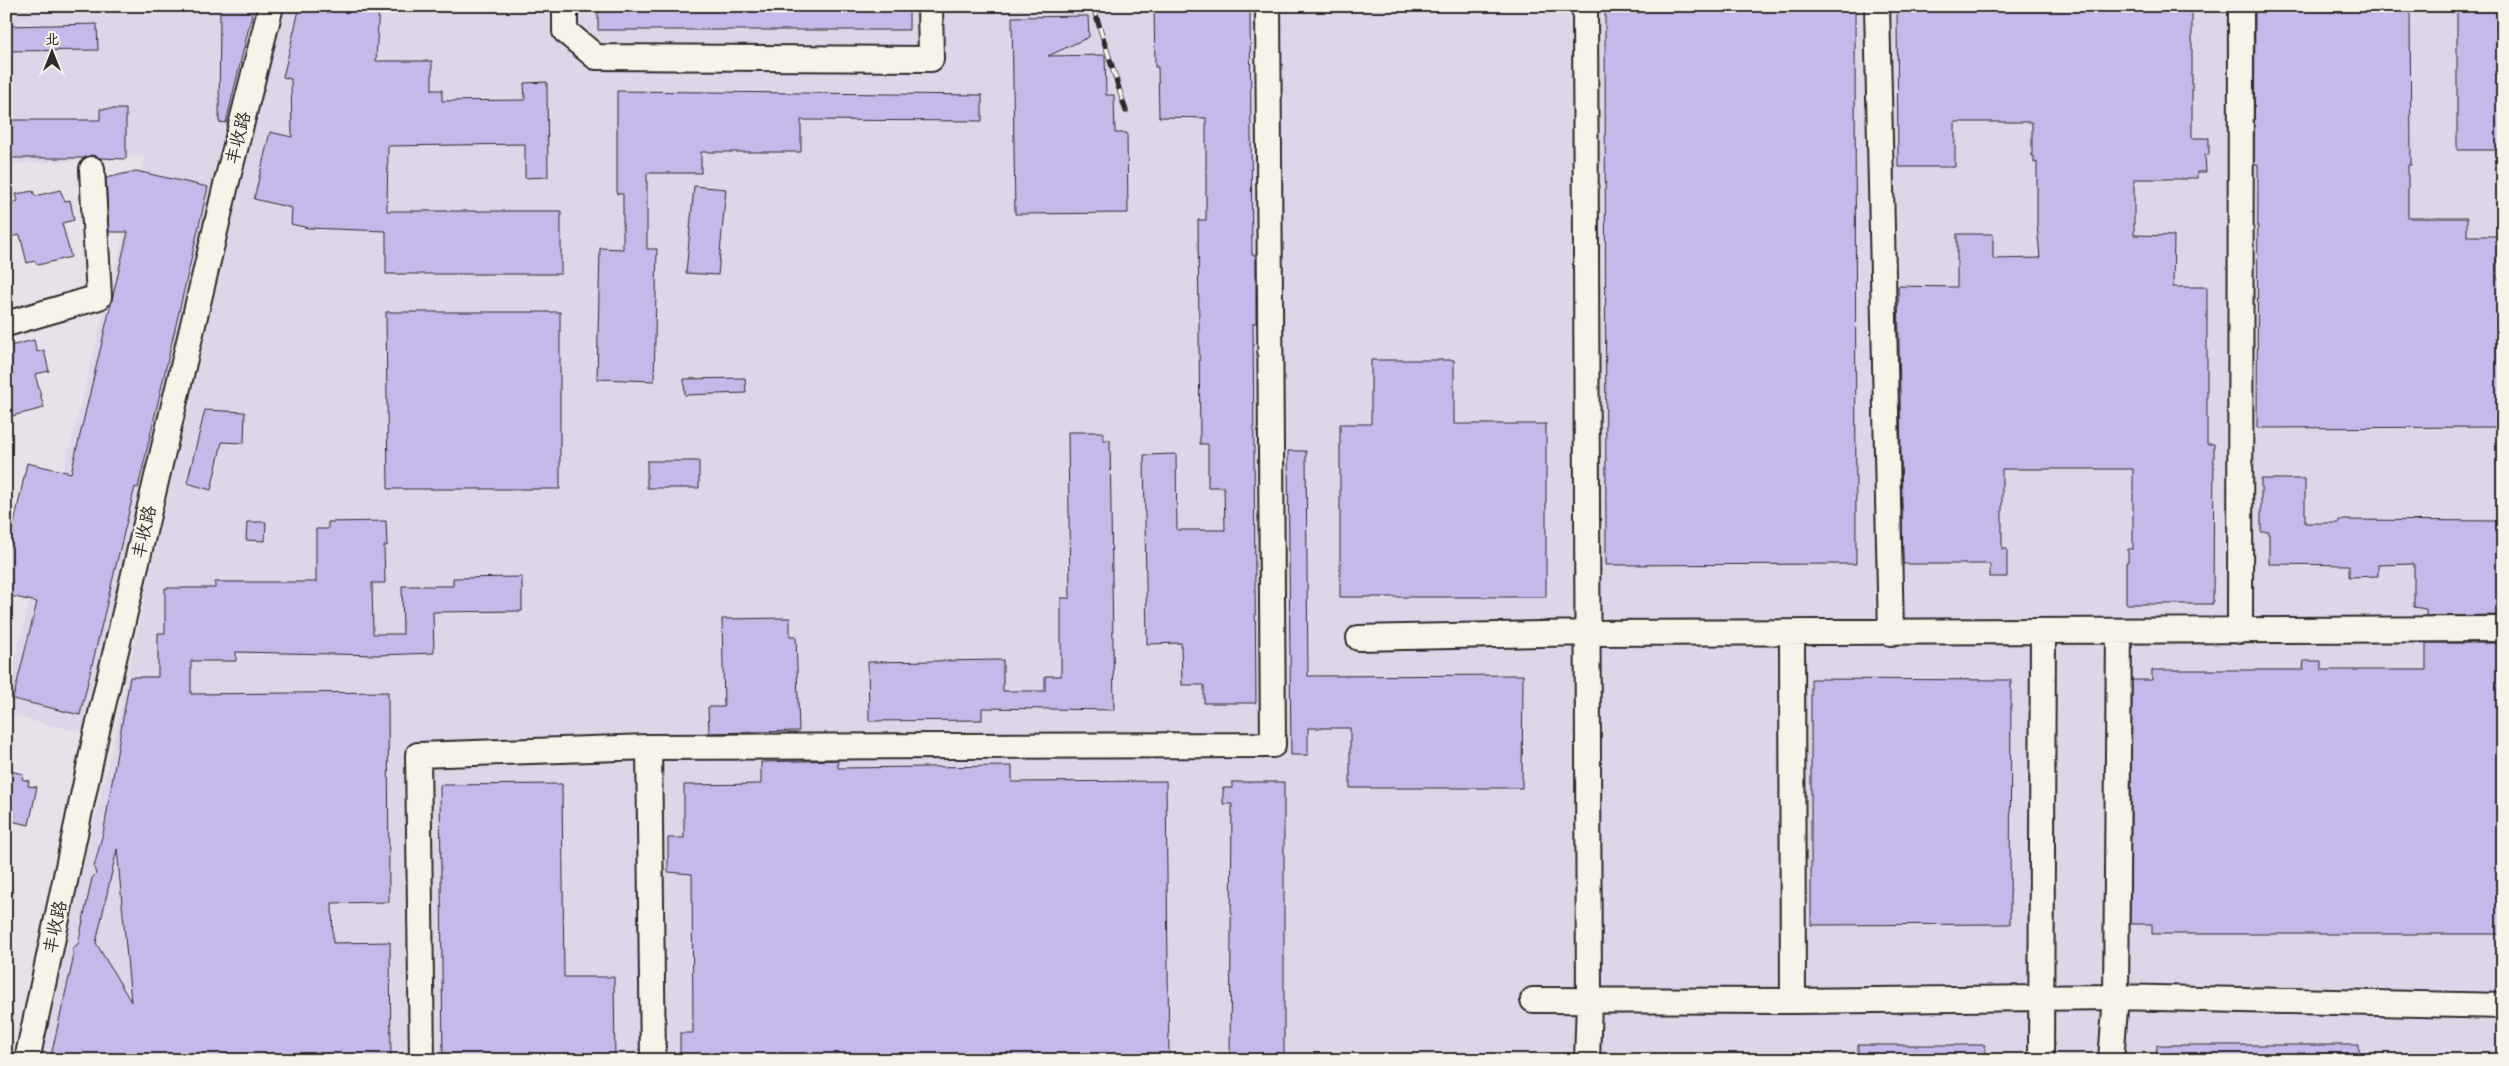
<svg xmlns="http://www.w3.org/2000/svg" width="2509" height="1066" font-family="'Indie Flower','LXGW WenKai TC',sans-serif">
<rect width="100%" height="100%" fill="#e8e1e9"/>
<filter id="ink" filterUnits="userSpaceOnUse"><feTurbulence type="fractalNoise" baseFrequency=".02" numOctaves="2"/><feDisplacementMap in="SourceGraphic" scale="10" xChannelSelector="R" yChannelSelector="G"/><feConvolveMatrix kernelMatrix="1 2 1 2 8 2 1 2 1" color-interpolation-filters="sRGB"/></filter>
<g filter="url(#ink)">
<path fill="#ded5e9" d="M6,6H265L96,735L6,715V694L144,157L6,164Z
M283,6H2503V1060H35L111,752L157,542Z"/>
<path fill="#c5b8ea" stroke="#2b2b2b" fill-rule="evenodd" d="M220,6H254L226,123L219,122Z
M300,6H379L376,61H432V90H442V101L525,100L524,83L547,82L548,177L525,178V144L388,146L387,211H561V274H386V231L308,228L291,224L292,208L254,199L270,132L292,137L291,79L283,77Z
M598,6H909V30H598Z
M1154,6H1250L1252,255H1256V323H1253L1256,703H1204V685H1182L1181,643L1147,644L1144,455L1176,454L1177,530H1225L1224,487H1208V444H1200L1198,220H1206V118L1159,117L1158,67H1155Z
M1605,6H1855L1856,564L1606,565Z
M1897,6H2192V138H2209V155H2205L2206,172H2197V178H2187V179H2134V235L2174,236L2173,287H2207V444H2214L2213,604H2126V562H2128V549H2133V469H2002V549H2007V577H1990V564H1903L1898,286L1957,287V234H1993V259L2040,258L2037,224V162L2034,163V156H2032V122H1955V167H1898Z
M2255,6H2410L2411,165H2408V218H2467V236H2497V279H2503V427L2257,428L2258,165H2254Z
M2457,6H2503V150H2457Z
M1088,16L1089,37L1048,56L1105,55L1106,95H1114L1115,133H1127L1128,213L1015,214L1012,17Z
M97,24L98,50L6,51V26Z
M617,91L982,95V121L801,120V152H701V173H647V249H657L654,381L597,379L600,248L623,249V194H617Z
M100,109H126V159L100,158L92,155L84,158H6V120H100Z
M136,171L208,187L138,488L135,487L80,715L13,699L37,602L6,595V561L27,463L71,473L128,232H109L106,178Z
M694,186L726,189L718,275L686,273Z
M60,190L65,201L70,200L74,220L62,223L71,257L38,265L35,261L27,263L20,235L6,238V204L18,201L16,194L33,191L35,196Z
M386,312H560V489H388Z
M34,340L37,352L44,350L49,371L35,374L44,408L12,416L9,411L6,412V347Z
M1371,360H1454V424H1546V597H1340V424H1371Z
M745,378L746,393L685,395L684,379Z
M205,410L245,412L244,443L222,442L211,490L187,483Z
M1068,432H1103V440H1110L1114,710L982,708V720L869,721L868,662L1003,660V691H1045V676H1061V598H1070Z
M1288,451H1306L1308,676L1523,675L1522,788H1350V728H1308V755H1291Z
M647,461H699V488H647Z
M2261,479H2305V523H2339V520L2503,521V615L2426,616V609L2414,607V564L2378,565V576L2349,577V565L2269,564V532H2261Z
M386,521L387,546H384L385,583H372L373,634H403L402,586H453V578L522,577V611L433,612L434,653L379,655L236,652V661H191V694L388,692L389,902L332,903L333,943L390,942L391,1060H50L73,960V948L78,944L92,878L96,874L94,867L104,829L130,677H158V633H165V588H215V582H316V529H328V522ZM117,849L131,1002L96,943Z
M247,522H266L265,541L246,540Z
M790,618V636H796L799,731L709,733L708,707H724L722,619Z
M2426,643H2503V934H2152V924H2130L2132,680H2152V670H2303L2304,661H2321V670H2426Z
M1811,679L2011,680L2010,924L1811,925Z
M838,760V768L1012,766V782L1166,781L1169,1060H680V1033H693L692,874L668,872V838H684V785L761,784V762Z
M6,770L23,774L22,779L29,781L28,786L37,787L29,825L6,820Z
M1232,782H1284V1060H1230L1232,804H1223V788H1232Z
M562,784L564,977H614L615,1060H443L440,785Z
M1858,1045H1985V1060H1858Z
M2157,1045H2359V1060H2156Z"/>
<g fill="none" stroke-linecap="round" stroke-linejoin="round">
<g stroke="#2b2b2b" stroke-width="28">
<path id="minor" d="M565,6V31L596,57L931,59L930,6
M1585,6L1589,1002L1587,1060
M1877,6L1891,633
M6,324L99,297L92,169
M2240,631L2241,6
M1792,634L1793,1001
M1359,638L1588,633L2503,629
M649,747L1273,745L1268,6
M1533,1000L1793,1001L2116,997L2503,1006
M27,1060L96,735L225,189L271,6
M422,1060L418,755L649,747L653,1060
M2041,1060L2043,632
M2111,1060L2116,997L2119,631"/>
</g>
<use href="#minor" stroke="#f7f3e8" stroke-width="24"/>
<g stroke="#2b2b2b" stroke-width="5.5">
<path id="rail" d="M1093,6L1126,111"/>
</g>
<use href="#rail" stroke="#f7f3e8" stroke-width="4" stroke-dasharray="11" stroke-linecap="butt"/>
</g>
</g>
<g text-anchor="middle" stroke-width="4.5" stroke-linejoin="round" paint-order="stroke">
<g font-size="18" fill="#2b2b2b" stroke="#f7f3e8">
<text transform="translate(238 138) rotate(-76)" y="6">丰收路</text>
<text transform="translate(144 532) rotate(-77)" y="6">丰收路</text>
<text transform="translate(55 927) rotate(-78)" y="6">丰收路</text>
</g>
</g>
<rect width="2509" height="1066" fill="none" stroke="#f7f3e8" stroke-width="25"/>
<rect x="12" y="12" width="2484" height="1041" fill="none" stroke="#2b2b2b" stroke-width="2" filter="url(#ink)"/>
<g transform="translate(52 52)" stroke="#f7f3e8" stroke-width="4" paint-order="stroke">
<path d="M0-4L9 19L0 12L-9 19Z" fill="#2b2b2b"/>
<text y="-8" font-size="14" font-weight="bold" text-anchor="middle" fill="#2b2b2b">北</text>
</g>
</svg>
